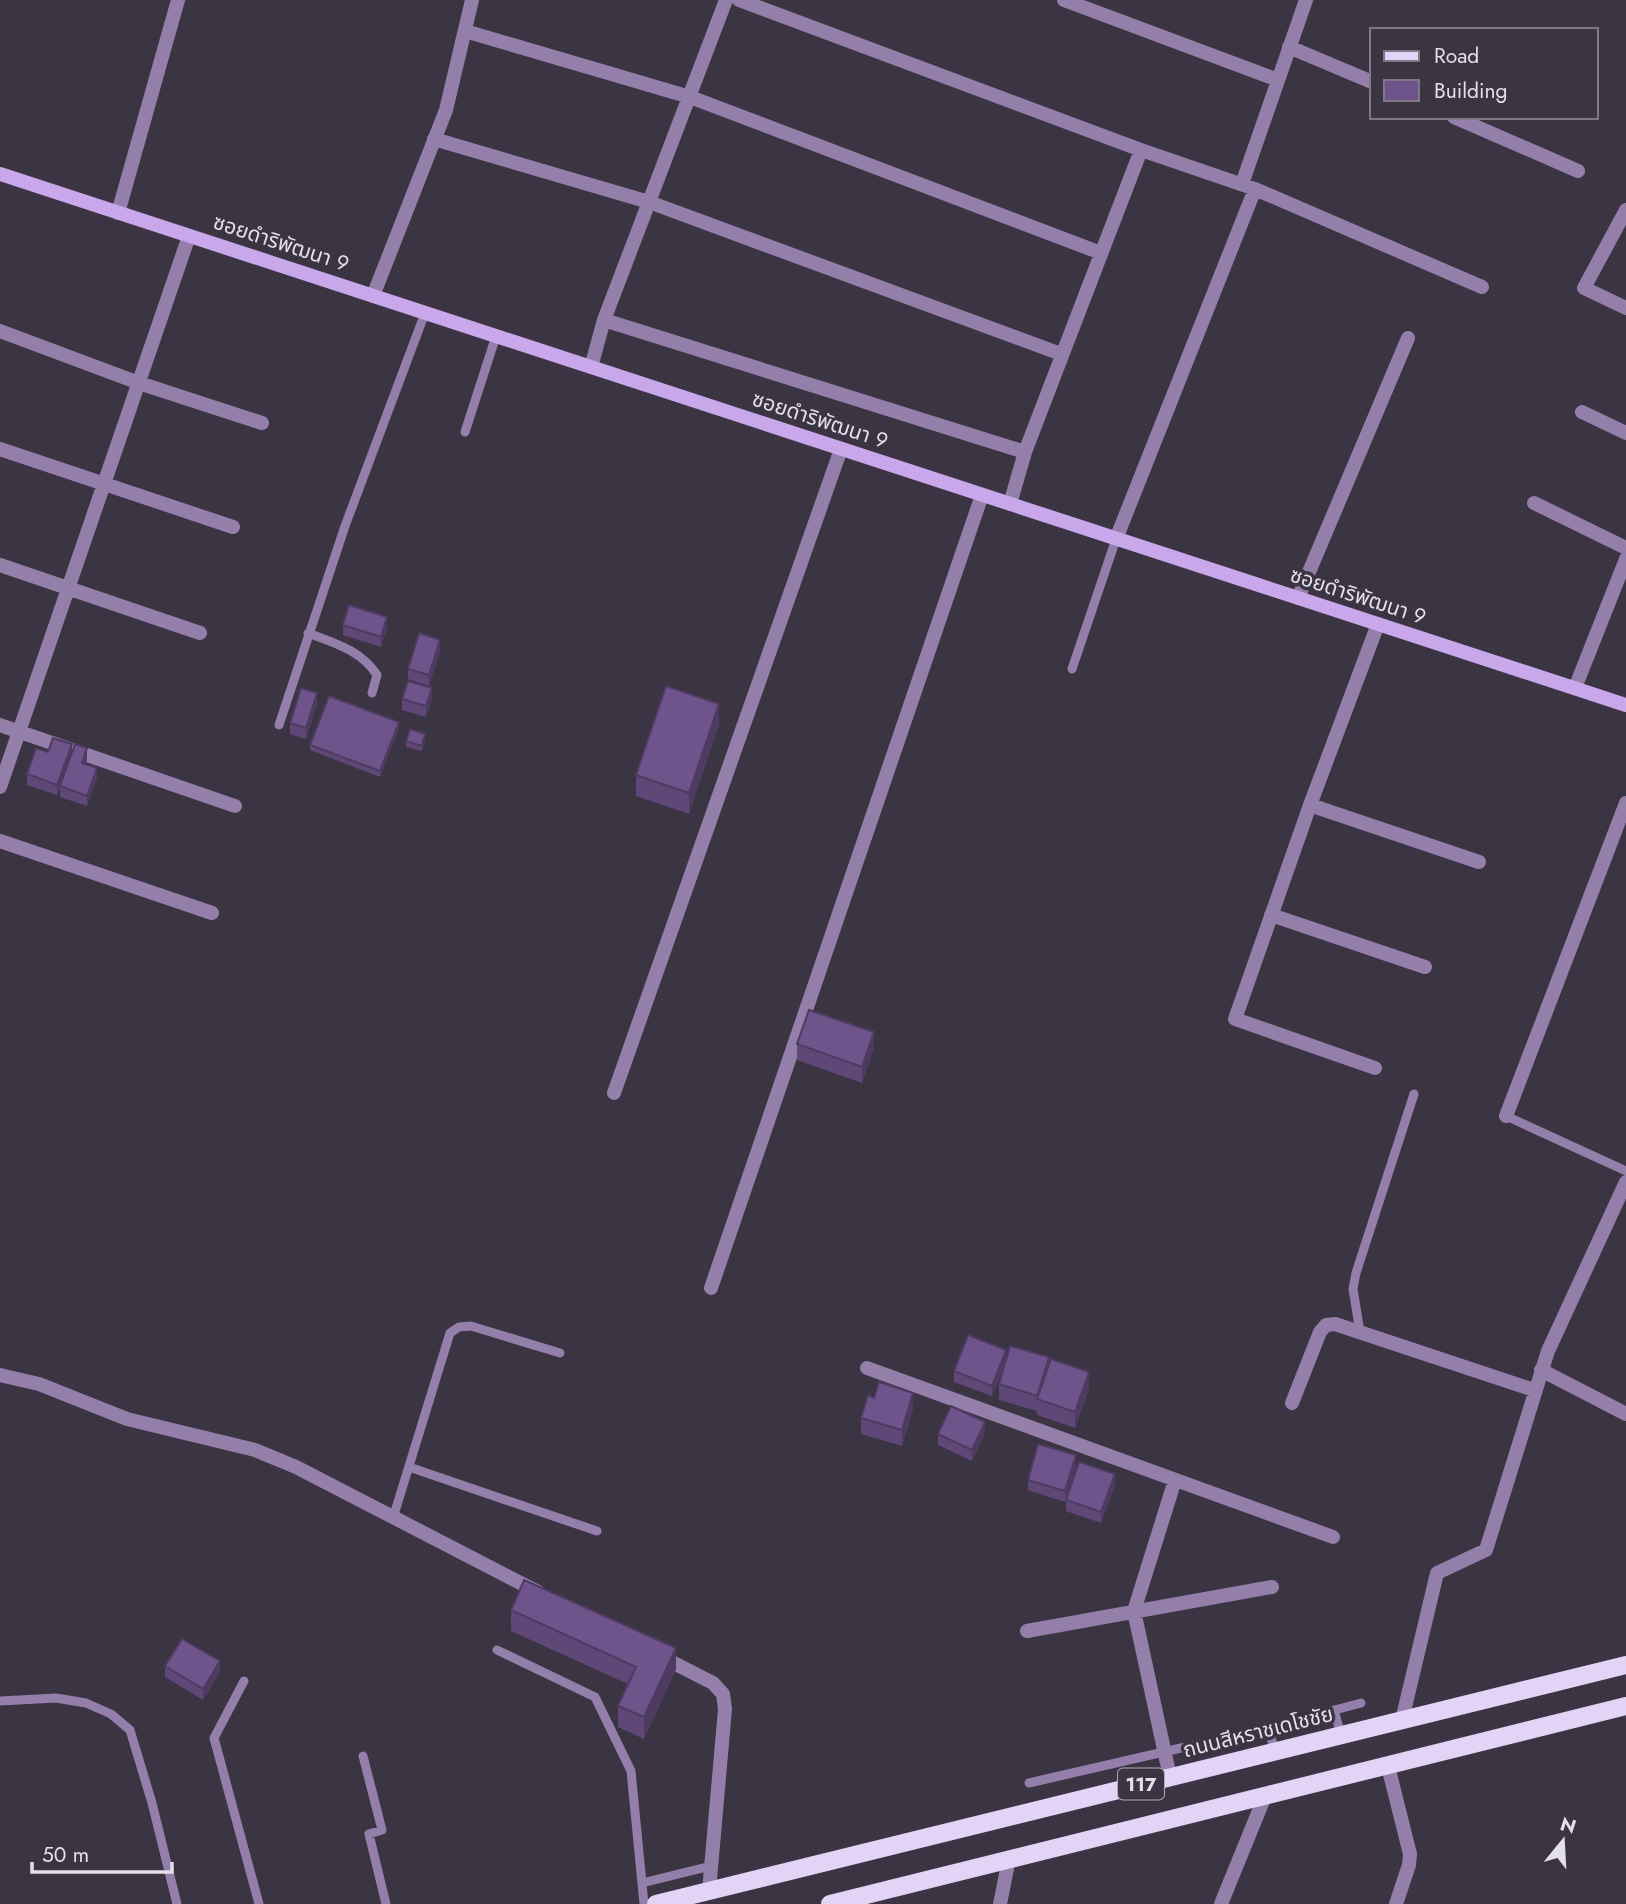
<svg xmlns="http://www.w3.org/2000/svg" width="1626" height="1904" font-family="Jost,'Noto Sans Thai',sans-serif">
<rect width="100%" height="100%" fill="#3b3443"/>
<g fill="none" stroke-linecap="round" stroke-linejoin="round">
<path stroke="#947faa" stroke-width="9" d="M465,432L496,336
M308,633C334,643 361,650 377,675L372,693
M1072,669L1116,539
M279,725L345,526L425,313
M1506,1116L1626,1171
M1360,1332L1353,1289L1356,1273L1414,1094
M409,1467L597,1531
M393,1518L450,1333L459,1327L471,1326L560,1353
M497,1650L595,1697L631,1771L644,1904
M244,1681L214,1738L259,1904
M0,1701L56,1698L86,1703L111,1714L130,1730L152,1803L177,1904
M1334,1710L1341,1735
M1268,1728L1275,1751
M363,1756L382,1830L369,1834L386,1904
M1029,1783L1268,1728L1361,1703
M642,1883L711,1866"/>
<path stroke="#947faa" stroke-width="14" d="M739,0L1141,150L1255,189L1482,287
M1064,0L1278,80
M465,31L690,97L1101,253
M1289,47L1372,82
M1454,117L1578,171
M434,139L649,202L1061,354
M1242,184L1306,0
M1626,210L1584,288L1626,308
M118,213L178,0
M373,296L446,110L472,0
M604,320L1025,452
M0,331L139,383L262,423
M591,367L604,320L726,0
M1582,412L1626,433
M0,449L233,527
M1534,503L1626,548
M1010,504L1025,452L1141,150
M1116,539L1255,189
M0,565L200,633
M1298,598L1408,338
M1575,688L1626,559
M0,725L235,806
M0,787L189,236
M1310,805L1479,862
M0,841L212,913
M1271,915L1425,967
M1375,1068L1235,1019L1310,805L1378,624
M614,1093L841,449
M1506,1116L1626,803
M711,1288L982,495
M867,1368L1333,1537
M1541,1370L1626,1414
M0,1375L39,1384L127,1419L255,1450L296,1467L538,1592
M1292,1403L1320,1332L1326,1325L1335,1324L1534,1390
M1027,1631L1272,1587
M658,1655L713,1683L723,1694L725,1709L709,1891
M1402,1720L1437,1573L1486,1550L1548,1351L1626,1182
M1388,1766L1410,1854L1409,1865L1396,1904
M1170,1777L1134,1611L1175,1480
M1000,1904L1009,1859
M1221,1904L1265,1796"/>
<path stroke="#c8a7eb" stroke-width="14" d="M0,174L1626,705"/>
<path stroke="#e3d3f6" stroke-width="18" d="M656,1904L1626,1665
M830,1904L1626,1706"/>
</g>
<path fill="#5f4878" d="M343,625L387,628L381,647L343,635Z
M440,651L429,686L408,679V669Z
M402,699H432L426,717L402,710Z
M317,704L306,739L290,734V723Z
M719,725L689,814L636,796V775Z
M399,727L380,777L310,750V745Z
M425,739L422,751L406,747V741Z
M48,752H72L87,759L86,764L97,778L87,806L60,797V788L57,795L27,785V774Z
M797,1044L874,1048L862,1083L797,1060Z
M1006,1360L992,1396L954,1382V1371Z
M1049,1366L1089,1388L1075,1428L1037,1415V1411L999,1400V1384Z
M913,1409L902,1446L861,1434V1418Z
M985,1433L972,1461L938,1445V1434Z
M1076,1466L1065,1502L1028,1490V1480Z
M1115,1485L1101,1523L1066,1511V1500Z
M511,1610L676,1669L644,1739L618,1727V1706L628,1684L511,1631Z
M165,1666L220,1672L203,1700L165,1677Z"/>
<path fill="#4e3b61" d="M387,617V628L381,647V637Z
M440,640V651L429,686V675Z
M432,688V699L426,717V706Z
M317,693V704L306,739V728Z
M719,704V725L689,814V793Z
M399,722V727L380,777V771Z
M72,744V755L57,795V785Z
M87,748V759L82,773V763Z
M97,768V778L87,806V796Z
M874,1032V1048L862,1083V1067Z
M1006,1350V1360L992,1396V1386Z
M1049,1357V1373L1037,1399V1412V1396Z
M1089,1372V1388L1075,1428V1412Z
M913,1393V1409L902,1446V1430Z
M985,1422V1433L972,1461V1450Z
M1076,1455V1466L1065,1502V1491Z
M1115,1474V1485L1101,1523V1512Z
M676,1648V1669L644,1739V1717Z
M220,1661V1672L203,1700V1689Z"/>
<path fill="#6f548b" stroke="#4e3b61" stroke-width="2" d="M349,605L387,617L381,637L343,625Z
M419,633L440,640L429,675L408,669Z
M408,681L432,688L426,706L402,699Z
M666,686L719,704L689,793L636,775Z
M301,688L317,693L306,728L290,723Z
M329,696L399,722L380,771L310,745Z
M410,729L425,734L422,746L406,741Z
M53,738L72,744L57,785L27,774L36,748L48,752Z
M75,744L87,748L82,763L97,768L87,796L60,786Z
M809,1010L874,1032L862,1067L797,1044Z
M968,1335L1006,1350L992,1386L954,1371Z
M1010,1346L1049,1357L1037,1396L999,1384Z
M1051,1359L1089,1372L1075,1412L1037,1399Z
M879,1382L913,1393L902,1430L861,1418L868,1395L874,1398Z
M951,1406L985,1422L972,1450L938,1434Z
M1038,1444L1076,1455L1065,1491L1028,1480Z
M1079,1462L1115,1474L1101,1512L1066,1500Z
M524,1580L676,1648L644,1717L618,1706L636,1667L511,1610Z
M182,1639L220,1661L203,1689L165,1666Z"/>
<g text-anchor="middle" stroke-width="7" stroke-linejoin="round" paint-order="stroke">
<rect fill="#3b3443" stroke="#b1acb7" stroke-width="2" x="1118" y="1768.5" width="46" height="31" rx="5"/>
<g font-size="19" font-weight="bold" fill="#e4e0e9">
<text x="1141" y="1791">117</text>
</g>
<g font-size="21" fill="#e4e0e9" stroke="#3b3443">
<text transform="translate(281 243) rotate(18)" y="7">ซอยดำริพัฒนา 9</text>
<text transform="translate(820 420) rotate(18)" y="7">ซอยดำริพัฒนา 9</text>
<text transform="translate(1358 596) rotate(18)" y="7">ซอยดำริพัฒนา 9</text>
<text transform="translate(1258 1732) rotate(-14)" y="7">ถนนสีหราชเดโชชัย</text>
</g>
</g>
<rect x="1370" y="28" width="228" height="91" fill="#3b3443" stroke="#7f7985" stroke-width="2"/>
<rect x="1384" y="51" width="35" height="10" fill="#e3d3f6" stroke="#7f7985" stroke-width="2"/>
<text x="1434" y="63" font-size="21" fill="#e4e0e9">Road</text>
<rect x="1384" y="80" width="35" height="21" fill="#6f548b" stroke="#7f7985" stroke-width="2"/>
<text x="1434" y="98" font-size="21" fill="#e4e0e9">Building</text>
<g transform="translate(1563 1841) rotate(18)" stroke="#3b3443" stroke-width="5" paint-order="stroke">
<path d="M0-5L12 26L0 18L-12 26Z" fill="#e4e0e9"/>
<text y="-10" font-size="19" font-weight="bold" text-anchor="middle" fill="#e4e0e9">N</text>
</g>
<path d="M32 1862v10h140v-10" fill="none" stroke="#e4e0e9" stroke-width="3.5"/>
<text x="42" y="1862" font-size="21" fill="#e4e0e9" stroke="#3b3443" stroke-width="5" paint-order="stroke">50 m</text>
</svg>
